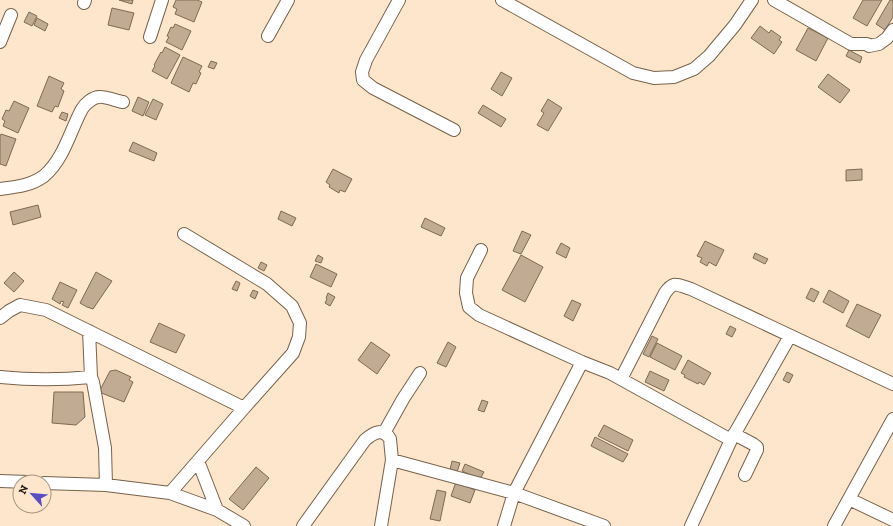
<svg xmlns="http://www.w3.org/2000/svg" width="893" height="526" font-family="'Zilla Slab',serif">
<rect width="100%" height="100%" fill="#fee6cc"/>
<path fill="#c1ab92" stroke="#7e6a52" d="M119,0H133L132,4Z
M176,0H197L202,2L194,22L175,14L177,9L173,7Z
M863,0H882L867,26L853,18Z
M890,0H893V17L885,30L876,24Z
M112,8L134,13L129,30L108,25Z
M29,12L37,16L32,26L24,22Z
M37,18L48,24L45,31L34,25Z
M175,24L191,31L182,50L166,42L169,37L167,36L171,27L173,28Z
M760,26L769,33L771,30L781,37L779,40L782,42L774,54L751,38Z
M808,28L828,38L816,61L796,50Z
M165,47L180,55L167,79L152,71L155,66L154,65L161,52L162,53Z
M849,50L862,57L860,63L846,56Z
M183,57L202,66L199,72L201,73L196,84L193,83L189,92L171,83Z
M211,61L217,63L214,69L208,67Z
M501,72L512,78L502,96L491,89Z
M828,74L850,90L840,103L818,87Z
M49,76L64,83L61,89L64,91L58,107L55,106L52,112L37,106Z
M138,97L149,102L143,116L132,111Z
M153,99L163,104L156,120L145,115Z
M548,99L562,108L548,131L537,125L544,113L541,111Z
M14,101L29,108L18,133L3,126L5,121L2,119L6,110L9,111Z
M483,105L506,119L501,127L478,113Z
M62,112L68,114L66,121L59,118Z
M1,134L16,139L6,166L0,164V136Z
M133,142L157,153L154,161L129,151Z
M333,169L352,179L345,192L340,190L339,193L329,187L330,185L326,182Z
M862,169V180L846,181V170Z
M38,205L41,217L13,225L10,212Z
M281,211L296,218L292,226L278,219Z
M425,218L445,228L441,236L421,227Z
M522,231L531,235L521,254L513,251Z
M705,241L724,250L716,266L709,262L707,266L700,262L702,258L697,256Z
M561,243L570,248L566,258L556,253Z
M755,253L768,259L765,264L753,258Z
M318,255L323,258L321,263L315,261Z
M521,255L543,267L525,302L502,290Z
M261,262L267,265L264,271L258,268Z
M316,264L337,274L331,287L310,277Z
M14,272L24,281L14,292L4,283Z
M96,272L112,281L93,309L87,307L80,303Z
M236,281L240,283L237,291L232,289Z
M60,282L77,290L68,308L62,305L64,302L61,301L60,304L52,299Z
M811,288L819,292L814,302L806,298Z
M253,290L258,292L255,299L250,296Z
M829,290L849,301L843,313L823,302Z
M328,293L335,297L330,306L325,303L327,299L326,298Z
M572,300L581,304L573,321L564,316Z
M857,304L881,315L869,338L846,326Z
M159,323L185,335L176,353L150,342Z
M730,326L736,329L732,337L726,334Z
M652,336L658,339L649,357L643,354Z
M371,342L390,355L377,374L358,360Z
M448,342L456,347L446,367L437,363Z
M657,343L682,356L675,370L650,357Z
M688,360L711,373L704,385L699,382L698,384L684,377L685,375L681,373Z
M116,370L131,377L129,380L133,382L124,402L99,392L110,371Z
M650,371L669,380L664,391L645,382Z
M787,372L793,375L789,383L783,380Z
M54,392H83L85,417L76,425L52,423Z
M482,400L488,402L484,412L478,410Z
M604,425L633,440L628,451L598,436Z
M595,437L628,454L623,462L591,446Z
M452,461L460,463L457,472L450,470Z
M465,464L484,472L480,479L462,471Z
M256,467L269,478L243,510L229,499Z
M456,482L475,490L470,503L451,496Z
M437,490L446,492L440,521L430,519Z"/>
<g fill="none" stroke-linecap="round" stroke-linejoin="round">
<g stroke="#76624b" stroke-width="14">
<path id="minor" d="M399,0L366,60L362,72L363,80L373,88L454,130
M502,0L633,73L654,78L674,77L694,69L709,56L735,25L752,0
M774,0L851,44H867L869,46L879,44L887,38L893,30
M84,3L85,0
M268,36L288,0
M150,37L162,0
M0,42L11,15
M0,189C16,187 30,186 44,176C64,159 70,131 82,109C85,104 93,97 99,97C104,96 117,101 123,102
M481,250L467,278L466,293L469,307L479,315L582,362L610,373L731,440
M0,318L9,311L20,305L46,310L244,408
M89,331L91,377
M0,377C30,380 61,380 91,377L93,382L105,448L106,485
M621,379L665,293C674,280 677,285 691,289L893,384
M384,433L403,399L420,373
M734,434L753,444L757,447V450L745,475
M392,460L514,493L604,526
M198,461L217,510
M0,481L28,482
M44,483L106,485L170,493L217,510L244,526
M170,493L244,408L293,353L299,337L300,323L292,306L267,284L184,234
M849,499L893,520
M303,526L365,440C373,433 383,427 390,439L392,460L381,526
M504,526L514,493L582,362
M691,526L731,440L790,336
M834,526L893,419"/>
</g>
<use href="#minor" stroke="#fff" stroke-width="12"/>
</g>
<g transform="translate(32 494) rotate(297)"><circle r="19" fill="#fee6cc" stroke="#a59380"/>
<path d="M0-3L7 15L0 10L-7 15Z" fill="#574ec6"/>
<text y="-6" font-size="11" font-weight="bold" text-anchor="middle" fill="#1f170d">N</text>
</g>
</svg>
